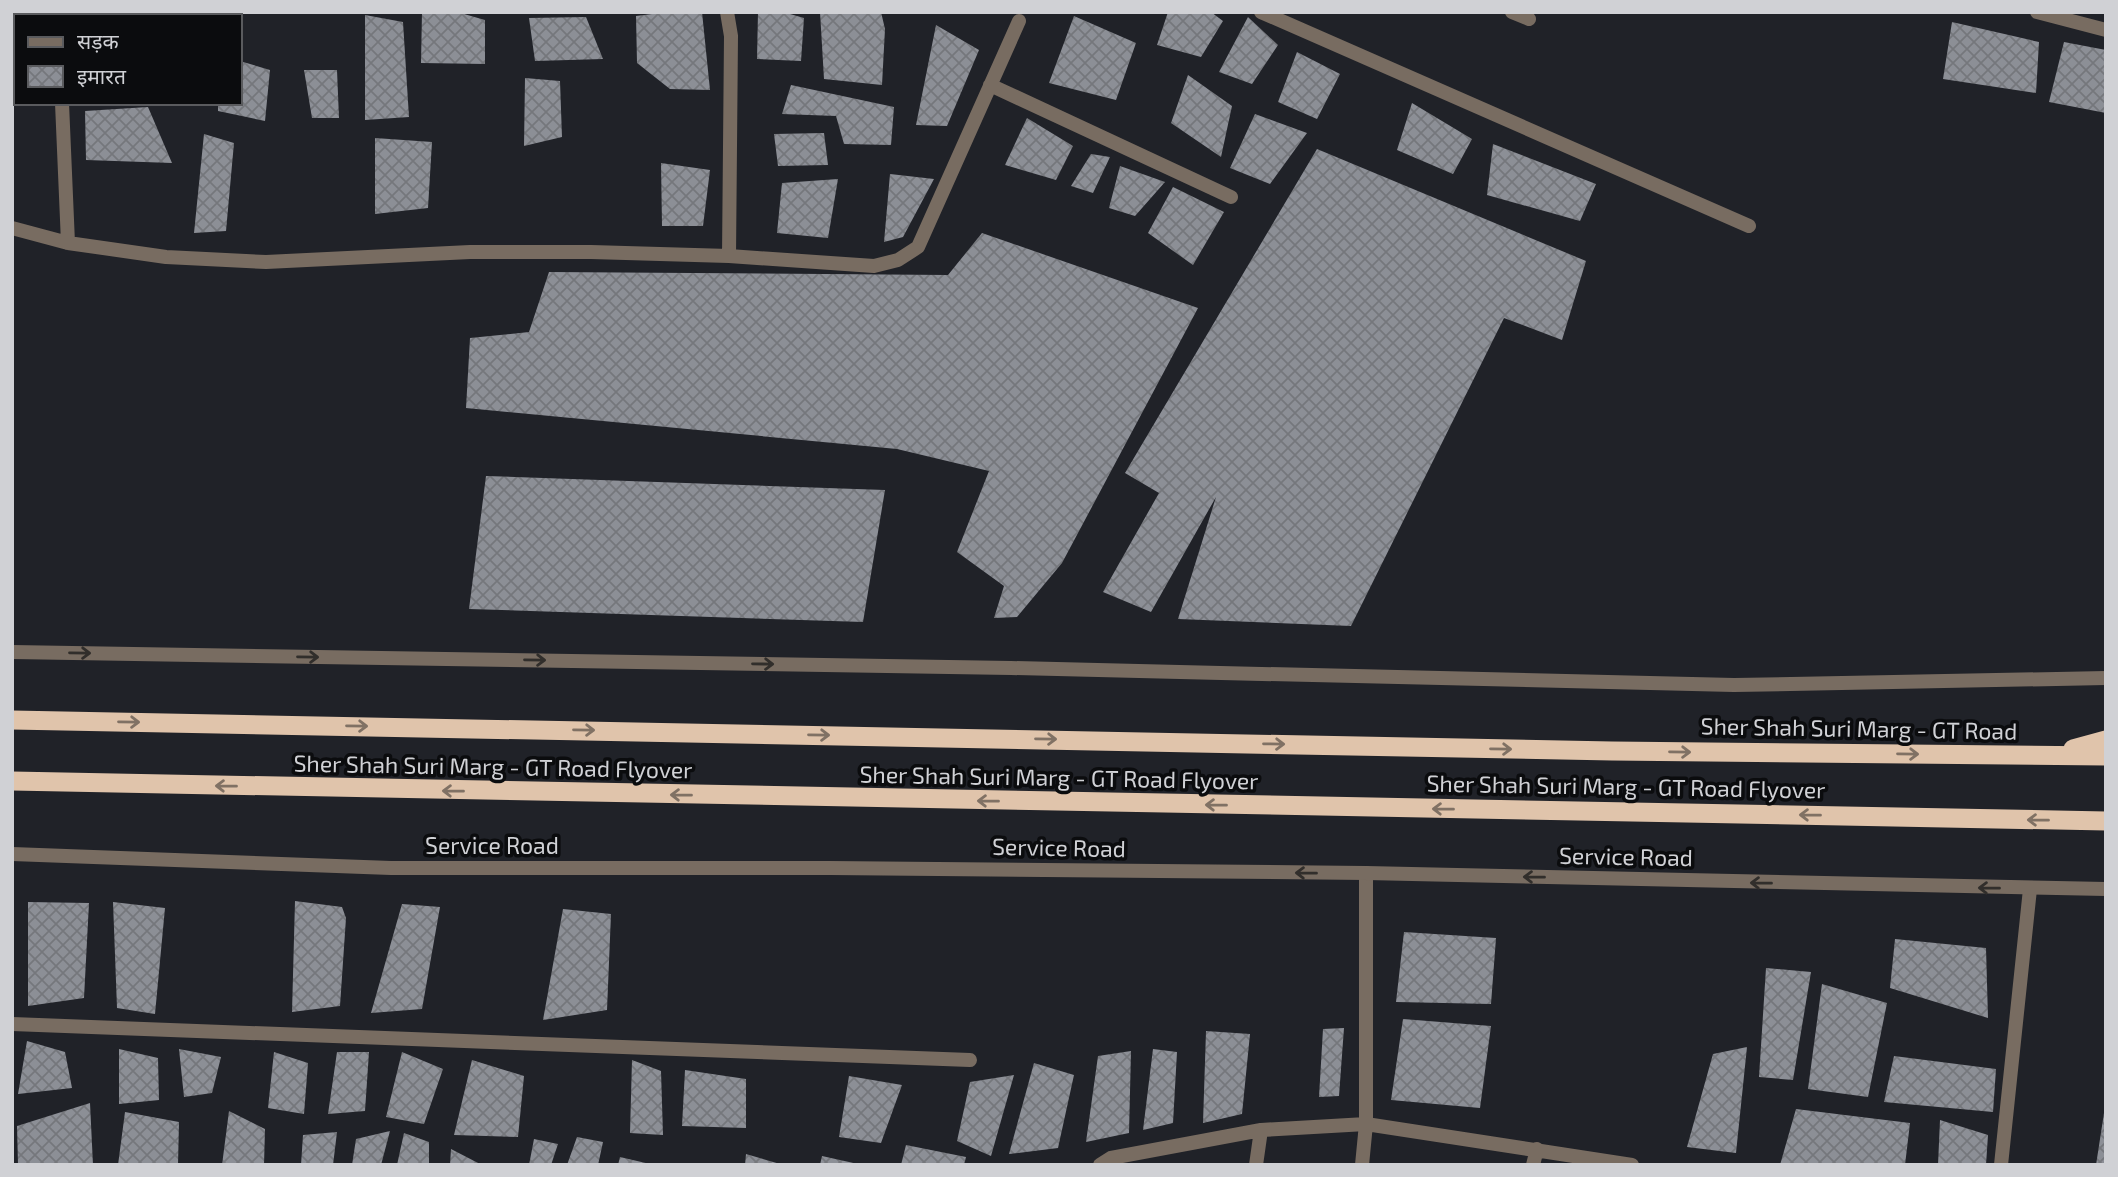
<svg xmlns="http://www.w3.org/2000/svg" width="2118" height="1177" font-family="'Exo 2','Noto Sans Devanagari',sans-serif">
<defs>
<pattern id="building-cross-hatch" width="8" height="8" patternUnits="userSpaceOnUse" patternTransform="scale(1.75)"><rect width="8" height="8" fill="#8c8f96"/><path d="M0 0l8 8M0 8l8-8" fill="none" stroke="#75777c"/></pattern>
</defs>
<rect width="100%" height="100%" fill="#202228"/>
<path fill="url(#building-cross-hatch)" d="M422,12H457L485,20V64L421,63Z
M668,12H702L710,90L670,89L637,63L636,16Z
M758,12H783L804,18L801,61L757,59Z
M820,12H881L885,29L882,85L824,79Z
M1168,12H1211L1223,21L1201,57L1157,45Z
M365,15L403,22L409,117L365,120Z
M1074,16L1136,43L1116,100L1049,83Z
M586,17L603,59L535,61L529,18Z
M1248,17L1278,45L1252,84L1219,72Z
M1952,22L2039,42L2036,93L1943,79Z
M936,25L979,50L947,126L916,125Z
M2064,42L2106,50V113L2049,102Z
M1297,52L1340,74L1317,119L1278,102Z
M240,61L270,70L265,121L218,111V103H240Z
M304,70H337L339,118H312Z
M1188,75L1232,106L1221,157L1171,123Z
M525,78L560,81L562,137L524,146Z
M791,85L894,107L891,145L844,144L836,116L782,114Z
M1412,103L1472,139L1453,174L1397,150Z
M148,107L172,163L86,160L85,111Z
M1255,114L1307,133L1270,184L1230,168Z
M1027,118L1073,146L1056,180L1005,165Z
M824,133L828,165L778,166L774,134Z
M204,134L234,143L226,231L194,233Z
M375,138L432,142L428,208L375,214Z
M1493,144L1596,184L1580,221L1487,195Z
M1317,149L1586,261L1562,340L1504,318L1351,626L1178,619L1216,497L1151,612L1103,592L1159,493L1125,473Z
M1091,154L1110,157L1093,193L1071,186Z
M661,163L710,170L703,226H662Z
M1120,166L1165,182L1135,216L1109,208Z
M890,174L934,179L903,237L884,242Z
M838,179L828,238L777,233L782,183Z
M1173,187L1224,212L1193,265L1148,233Z
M982,233L1198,308L1062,563L1017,617L994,618L1004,586L957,552L989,471L897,449L466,408L470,338L529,332L549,272L948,275Z
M486,476L885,490L863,622L469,609Z
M295,901L342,907L346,918L340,1006L292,1012Z
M28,902L89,903L84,998L28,1006Z
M113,902L165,908L155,1014L117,1008Z
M402,904L440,907L422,1009L371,1013Z
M563,909L611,914L607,1010L543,1020Z
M1404,932L1496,938L1491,1004L1396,1002Z
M1895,939L1986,948L1988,1018L1890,988Z
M1766,968L1811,972L1793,1080L1759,1077Z
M1822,984L1887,1003L1868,1097L1808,1089Z
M1403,1019L1491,1026L1480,1108L1391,1100Z
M1344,1028L1339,1096L1319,1097L1323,1029Z
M1206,1031L1250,1034L1242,1114L1203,1123Z
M27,1041L65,1052L72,1088L18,1094Z
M1747,1047L1736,1153L1687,1147L1713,1054Z
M119,1049L158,1058L159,1100L119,1104Z
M179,1049L221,1057L212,1093L184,1097Z
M1153,1049L1177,1052L1173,1123L1143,1130Z
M1131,1051L1129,1133L1086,1142L1098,1056Z
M274,1052L308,1063L304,1114L268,1108Z
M337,1052H369L365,1111L328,1114Z
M402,1052L443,1069L424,1124L386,1117Z
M1894,1056L1996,1069L1993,1112L1884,1102Z
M472,1060L524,1076L518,1137L454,1135Z
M632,1060L661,1071L663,1135L630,1133Z
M1034,1063L1074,1075L1058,1148L1009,1154Z
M685,1070L746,1079V1128L682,1126Z
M1014,1075L991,1156L957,1141L970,1082Z
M849,1076L902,1085L881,1143L839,1137Z
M90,1103L93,1165H18L17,1126Z
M1796,1109L1910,1123L1905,1165H1780Z
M229,1111L265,1129L264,1165H222Z
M125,1112L179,1122L178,1165H118Z
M2104,1113L2106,1165H2096Z
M1940,1120L1988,1135L1986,1165H1938Z
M390,1131L381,1165H352L356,1139Z
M337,1132L333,1165H301L303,1135Z
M404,1133L429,1142V1165H397Z
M577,1137L603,1142L598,1165H567Z
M534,1139L558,1144L551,1165H529Z
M906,1145L966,1157L964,1165H901Z
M451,1149L482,1165H450Z
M746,1154L780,1164V1165H745Z
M822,1156L858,1164V1165H820Z
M620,1157L650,1164L649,1165H618Z"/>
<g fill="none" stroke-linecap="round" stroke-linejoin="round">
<path stroke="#786c61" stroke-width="14" d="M28,12L38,16
M727,12L731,36L729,256
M1261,12L1749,226
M1512,12L1529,19
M2037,12L2106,30
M990,85L1231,197
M62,103L68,243
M12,228L68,243L166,257L266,262L470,252H591L729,256L874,266L898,260L918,247L1019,21
M12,1024L970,1060
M1100,1165L1111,1158L1261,1130
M1256,1165L1261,1130L1366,1124L1632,1165
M1362,1165L1366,1124V873
M1533,1165L1537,1149
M2001,1165L2030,889"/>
<path stroke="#786c61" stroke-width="14" d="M12,652L1011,668L1734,685L2106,678
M12,854L391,868H830L1366,873L2106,889"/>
<path stroke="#e0c4ab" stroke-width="19" d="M12,720L1612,751L2106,756
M2073,749L2106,740
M12,781L2106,821"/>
</g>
<defs><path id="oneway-shaft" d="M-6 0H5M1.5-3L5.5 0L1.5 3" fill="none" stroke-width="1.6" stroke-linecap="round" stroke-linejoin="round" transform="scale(1.75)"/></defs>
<g stroke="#312e2b">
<use href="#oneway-shaft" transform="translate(80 653) rotate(1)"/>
<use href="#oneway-shaft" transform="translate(308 657) rotate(1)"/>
<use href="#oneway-shaft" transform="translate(535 660) rotate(1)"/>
<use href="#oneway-shaft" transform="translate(763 664) rotate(1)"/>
<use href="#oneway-shaft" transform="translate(1306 873) rotate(-179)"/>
<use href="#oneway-shaft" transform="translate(1534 877) rotate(-179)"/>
<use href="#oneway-shaft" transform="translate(1761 883) rotate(-179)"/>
<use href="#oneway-shaft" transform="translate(1989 888) rotate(-179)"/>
</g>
<g stroke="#807164">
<use href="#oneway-shaft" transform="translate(129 722) rotate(1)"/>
<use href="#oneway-shaft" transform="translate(357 726) rotate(1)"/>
<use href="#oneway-shaft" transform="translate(584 730) rotate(1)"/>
<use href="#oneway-shaft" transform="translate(819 735) rotate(1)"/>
<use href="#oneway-shaft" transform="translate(1046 739) rotate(1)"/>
<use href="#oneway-shaft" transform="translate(1274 744) rotate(1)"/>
<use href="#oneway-shaft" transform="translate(1501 749) rotate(1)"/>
<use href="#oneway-shaft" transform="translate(1680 752) rotate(1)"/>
<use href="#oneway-shaft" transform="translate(1908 754) rotate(1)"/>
<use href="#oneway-shaft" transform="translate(226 786) rotate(-179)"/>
<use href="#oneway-shaft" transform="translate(453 791) rotate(-179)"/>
<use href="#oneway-shaft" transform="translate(681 795) rotate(-179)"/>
<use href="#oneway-shaft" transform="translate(988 801) rotate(-179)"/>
<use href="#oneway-shaft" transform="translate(1216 805) rotate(-179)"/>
<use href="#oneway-shaft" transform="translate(1443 809) rotate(-179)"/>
<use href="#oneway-shaft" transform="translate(1810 815) rotate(-179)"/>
<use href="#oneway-shaft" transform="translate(2038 820) rotate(-179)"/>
</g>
<g text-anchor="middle" stroke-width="7" stroke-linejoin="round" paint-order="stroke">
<g font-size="23" fill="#d0d1d5" stroke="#0b0c0e">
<text transform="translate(1859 729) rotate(1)" y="8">Sher Shah Suri Marg - GT Road</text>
<text transform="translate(493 767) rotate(1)" y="8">Sher Shah Suri Marg - GT Road Flyover</text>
<text transform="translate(1059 778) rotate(1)" y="8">Sher Shah Suri Marg - GT Road Flyover</text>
<text transform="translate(1626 787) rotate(1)" y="8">Sher Shah Suri Marg - GT Road Flyover</text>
<text x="492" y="854">Service Road</text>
<text transform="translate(1059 848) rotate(1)" y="8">Service Road</text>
<text transform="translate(1626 857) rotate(1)" y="8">Service Road</text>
</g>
</g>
<rect width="2118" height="1177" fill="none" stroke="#d0d1d5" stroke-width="28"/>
<rect x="14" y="14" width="228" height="91" fill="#0b0c0e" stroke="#5a5b5e" stroke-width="2"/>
<rect x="28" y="37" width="35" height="10" fill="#786c61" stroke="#5a5b5e" stroke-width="2"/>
<text x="77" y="49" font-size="21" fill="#d0d1d5">सड़क</text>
<rect x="28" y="66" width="35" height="21" fill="url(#building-cross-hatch)" stroke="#5a5b5e" stroke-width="2"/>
<text x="77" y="84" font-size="21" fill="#d0d1d5">इमारत</text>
</svg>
